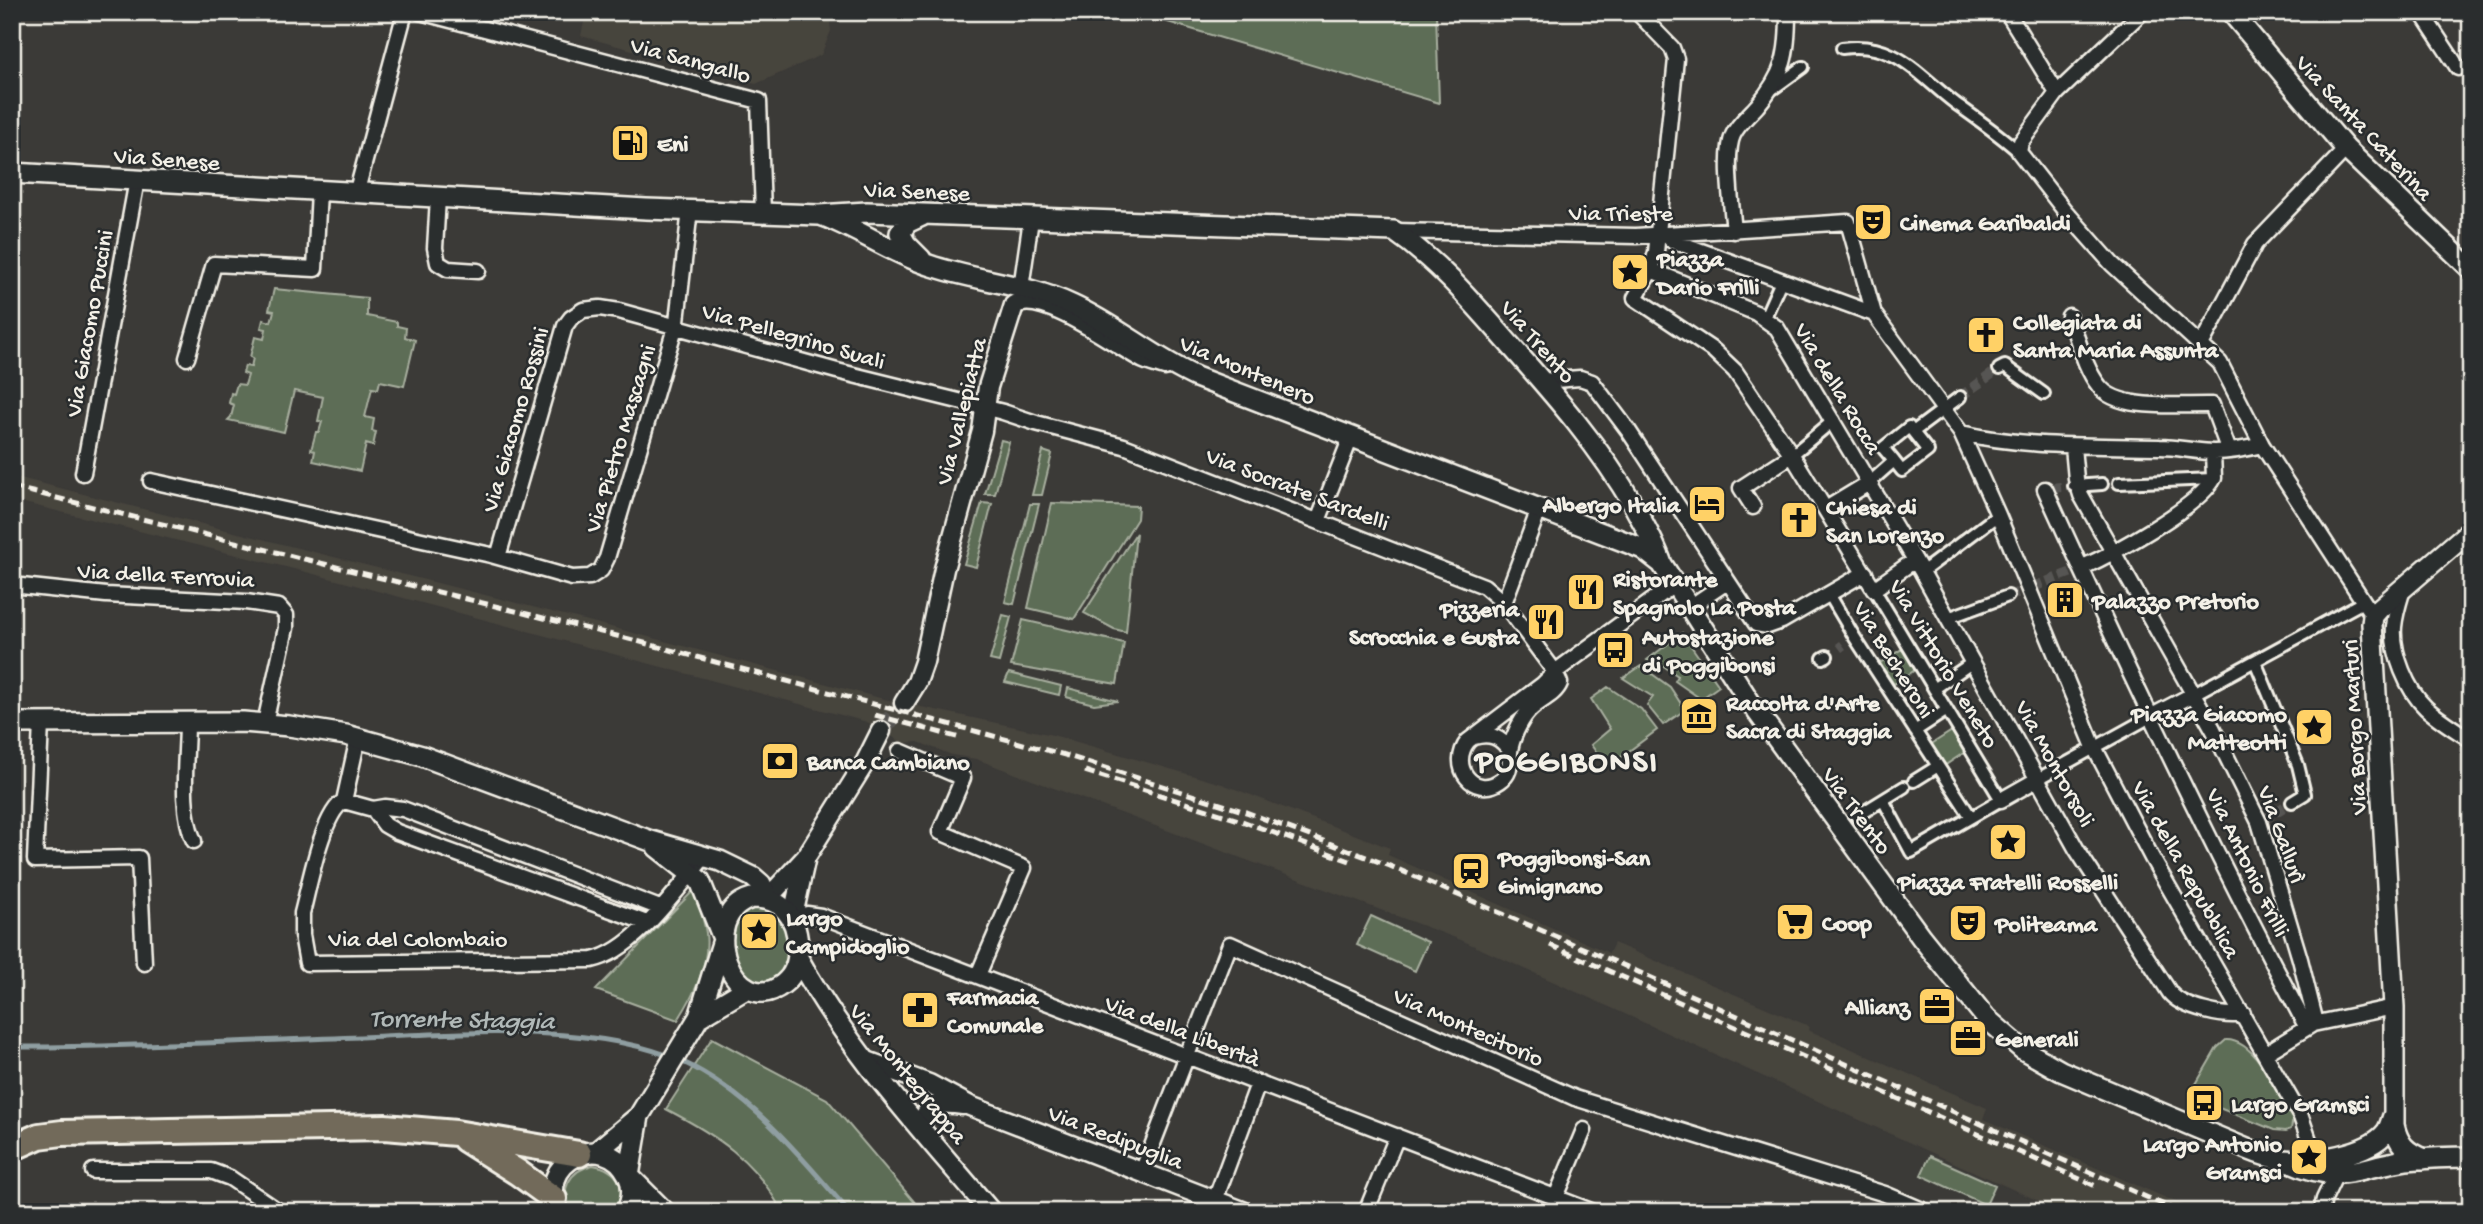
<svg xmlns="http://www.w3.org/2000/svg" width="2483" height="1224" font-family="'Gochi Hand',sans-serif">
<rect width="100%" height="100%" fill="#3b3a37"/>
<filter id="ink" filterUnits="userSpaceOnUse"><feTurbulence type="fractalNoise" baseFrequency=".0143" numOctaves="2"/><feDisplacementMap in="SourceGraphic" scale="14" xChannelSelector="R" yChannelSelector="G"/><feConvolveMatrix kernelMatrix="1 2 1 2 8 2 1 2 1" color-interpolation-filters="sRGB"/></filter>
<g filter="url(#ink)">
<path fill="#47443d" d="M586,12H829L831,31L821,55L756,84L581,36Z
M12,476L592,622L884,699L1053,735L1222,784L1390,848L1388,855L1609,953L1614,943L1809,1026L1808,1030L1987,1108L1983,1119L2199,1212H2063L1461,940L976,759L952,755L918,742L903,743L867,722L310,573L12,500Z"/>
<path fill="#5d6d56" stroke="#a8af9f" stroke-width="2" d="M1134,12H1436L1439,103Z
M274,289L367,298V316L397,322V326L406,328L405,337L415,340L404,386L380,381L378,389L372,388L365,417L374,419L372,431L376,432L373,446L366,444L360,471L313,461L315,451L311,450L316,432H319L322,422L318,421L323,397L294,391L284,432L228,420L231,417L234,405L229,403L231,393L234,394L237,384L245,385L248,375L243,373L245,366L251,367L253,358L250,357L255,337L264,339L266,329L261,328L263,320L271,322L274,311L269,310Z
M1001,440L1009,442L995,494H985Z
M1043,451L1052,454L1042,495H1032Z
M982,503L992,504L976,567L964,564Z
M1052,503L1138,506L1137,519L1074,619L1028,608Z
M1030,504H1039L1014,604L1005,602Z
M1136,533L1126,632L1114,629L1084,613Z
M1003,615L1011,617L999,662L990,660Z
M1023,620L1124,643L1117,684L1011,666Z
M1682,633L1719,686L1701,699L1675,681L1678,676L1662,665L1658,669L1647,660Z
M1902,649L1915,670L1894,684L1880,663Z
M1641,666L1670,687L1685,710L1663,725L1647,705L1653,697L1623,678Z
M1009,673L1061,686L1059,695L1005,682Z
M1608,687L1641,709L1657,730L1613,763L1606,765L1591,745L1610,729L1591,699Z
M1068,688L1118,701L1094,704L1066,697Z
M1952,731L1965,752L1944,766L1930,745Z
M694,890C698,904 704,919 706,933C710,964 694,995 678,1020L596,990Z
M758,906C765,909 772,911 777,916C789,930 792,959 779,974C775,979 767,981 760,984C756,983 748,981 745,978C727,960 730,930 741,910Z
M1371,916L1428,942L1415,971L1357,945Z
M712,1038L827,1099L923,1212H782C756,1160 716,1135 666,1109Z
M2226,1040C2256,1039 2280,1096 2293,1119L2291,1129L2286,1131L2274,1130L2189,1096L2217,1048Z
M1930,1156L1995,1185L1986,1205L1921,1175Z
M593,1165C618,1169 629,1189 616,1212H572C557,1191 570,1170 593,1165Z"/>
<g fill="none" stroke-linecap="round" stroke-linejoin="round">
<path stroke="#8f9ea1" stroke-width="5" d="M12,1047C129,1047 245,1041 361,1037C455,1033 596,1022 681,1061C750,1093 800,1155 849,1212"/>
<path stroke="#575552" stroke-width="10" stroke-dasharray="10 5" stroke-linecap="butt" d="M1960,397L1999,369
M2051,488L2072,486
M2033,587L2077,570
M2008,596L2025,590
M1839,648L1843,645
M2263,820L2292,802"/>
<path stroke="#575552" stroke-width="18" stroke-dasharray="18 9" stroke-linecap="butt" d="M881,731L904,703"/>
<g stroke="#f4f1e8" stroke-width="16">
<path id="pedestrian" d="M1842,48C1896,41 1917,74 1955,103C1977,119 1999,134 2019,152
M1774,88L1803,67
M1765,317L1782,279
M1999,369L2005,366L2044,394
M1792,455L1834,420
M1894,461L1883,448L1909,427L1913,432
M1869,483L1894,461L1902,471L1928,451L1913,432L1960,397
M2119,483L2213,479
M2074,486L2102,484
M1922,572L1998,515
M1874,589L2001,800L1911,852L1883,800
M1829,594L1855,638L1971,817
M1948,618L2008,596
M1823,658L1827,656
M2255,661L2298,765L2305,794L2292,802
M1934,689L1973,662
M2194,694L2363,602
M1915,731L1947,710
M2038,779L2152,716
M1914,781L1938,766
M1857,816L1904,787"/>
</g>
<g stroke="#f4f1e8" stroke-width="19">
<path id="minor" d="M420,12L759,101L763,213
M1637,12L1672,48L1676,59L1656,252L1651,270L1635,298L1714,351L1735,371L1792,455L1874,589L1915,560
M2007,12L2057,93
M2142,12L2057,93L2021,142L2019,152L2065,211L2112,264L2220,363L2262,445L2373,616
M2421,12L2458,68
M356,194L405,12
M438,198L435,248L438,263L448,269L478,271
M1394,231L1636,236L1848,222L1874,314L1961,433L1998,515L2094,747L2152,858L2301,1117L2309,1140L2306,1159
M1734,231C1732,209 1724,154 1733,135C1738,124 1749,115 1757,106C1785,73 1788,54 1788,12
M1671,240L1874,314
M1651,270L1756,313L1777,328L1922,572L2077,850L2170,993C2182,1008 2225,1018 2243,1014
M1021,288L1031,219
M2069,316C2078,338 2084,367 2099,386C2118,412 2182,404 2212,405L2229,451
M2201,345L2255,244L2346,149
M187,358L214,264L315,269L319,191
M1542,381L1580,378L1592,382L1628,430L1756,624L1768,626L1782,621L1865,573
M1961,433C2027,448 2093,445 2160,447C2178,447 2196,452 2214,452C2230,452 2246,449 2262,445
M2073,447L2076,479L2081,495L2213,729L2259,822L2300,959L2316,1023
M83,473L137,180
M151,481L491,555L572,578L590,577L601,570L607,558L677,321L690,210
M2045,489C2127,670 2213,851 2306,1026
M1753,507L1741,488L1792,455
M1826,509L1869,483
M1318,521L1351,437
M498,557L565,326L571,318L583,310L600,308L619,311L837,371L1003,412L1036,423L1124,446L1484,586L1504,603L1555,672L1560,683C1555,696 1537,701 1528,712C1520,721 1511,740 1510,752C1509,763 1512,773 1500,781C1474,799 1448,766 1468,741L1543,684L1555,672L1675,584
M2081,568C2112,554 2199,507 2214,478L2213,452
M12,585L106,595L246,602L279,607L286,615V628L265,723
M2403,589C2399,602 2395,614 2394,627C2392,653 2407,690 2426,708C2439,720 2456,730 2471,740
M1504,603L1539,509
M1690,607L1727,582
M2152,716L2194,694
M187,722C187,757 179,809 194,841
M41,723L35,860L139,858L144,963
M1474,737C1490,732 1501,737 1510,751
M900,751L963,778L940,832L1024,868L978,975
M2001,800L2038,779
M344,801L358,738
M373,809L385,825L397,832L647,923
M660,908L403,809L385,807L373,809L344,801C322,813 309,887 302,913V935L307,963L592,960C635,951 677,889 705,856
M792,920L807,914L821,916L1594,1212
M2266,1053L2313,1024L2394,1007
M93,1171H211L230,1178L280,1212
M1142,1172L1230,944L1575,1098L1885,1194L1927,1212
M1556,1197L1584,1130
M1215,1200L1258,1084
M1366,1212L1397,1136
M2321,1212L2324,1199L2336,1174"/>
</g>
<g stroke="#f4f1e8" stroke-width="23">
<path id="tertiary" d="M904,703L917,682L924,662L944,569L982,431L988,387L1014,305C1042,287 1118,346 1144,359C1151,362 1158,364 1165,366
M768,898L806,857L866,761L881,731
M792,920L805,861
M867,1061L929,1084L970,1106L1245,1212
M921,1129C925,1102 940,1102 963,1105"/>
</g>
<g stroke="#f4f1e8" stroke-width="24">
<path id="secondary" d="M2231,12L2346,149L2471,269
M12,173L646,209L819,215L867,212L1394,231C1440,263 1475,305 1511,346C1556,397 1600,447 1634,506C1644,525 1655,543 1662,564L1750,702L1921,937L1986,1018L2022,1049L2061,1071L2247,1149C2259,1154 2271,1158 2284,1160C2311,1163 2369,1155 2387,1131C2390,1126 2391,1121 2393,1116
M823,216C859,229 891,253 929,265C976,281 1027,284 1072,305C1116,325 1152,357 1196,377L1628,543L1643,549L1661,563
M921,259L906,244L900,233L907,223L922,216
M12,723L243,722L289,726L346,735L422,756L648,840L720,861L753,877L761,884L768,898
M657,847L700,881L722,936
M752,898C782,898 796,915 798,945C799,960 795,975 783,984C734,1022 693,915 752,898Z
M798,958C849,1052 923,1131 991,1212
M699,1017L746,989
M596,1152L639,1116L699,1017L722,943
M2424,1159C2406,1152 2398,1144 2394,1125V1007L2372,624L2373,616L2380,608L2471,530
M2291,1162C2341,1185 2357,1167 2406,1160C2427,1158 2449,1157 2471,1157
M629,1176L639,1116
M630,1177L665,1212
M559,1212C533,1162 605,1127 628,1175C634,1187 632,1200 626,1212"/>
</g>
<g stroke="#f4f1e8" stroke-width="30">
<path id="motorway" d="M465,1139L517,1172L554,1199
M12,1148L39,1136L62,1133L385,1127L456,1133L579,1154"/>
</g>
<use href="#pedestrian" stroke="#2a2d2e" stroke-width="10"/>
<use href="#minor" stroke="#2a2d2e" stroke-width="14"/>
<use href="#tertiary" stroke="#2a2d2e" stroke-width="18"/>
<use href="#secondary" stroke="#2a2d2e" stroke-width="19"/>
<use href="#motorway" stroke="#726b5a" stroke-width="24"/>
<path stroke="#f4f1e8" stroke-width="5" stroke-dasharray="10 5" stroke-linecap="butt" d="M12,487L629,639L1065,755L1246,812L1390,866L1618,963L2180,1212
M875,715L960,738
M1085,771L1242,821L1350,861
M1550,945L2098,1187"/>
</g>
</g>
<defs>
<g id="fuel-square" transform="scale(2.0125)"><rect x="-9" y="-9" width="18" height="18" rx="4" fill="#ffd166" stroke="#2a2d2e"/><path d="M-5.5-6h7V0h2V4h1.3V-2.5L3-4.5l.8-.8L6-3V5H2.5V1h-1V6h-7ZM-4.2-4.7v3.2H.2V-4.7Z" fill="#111"/></g>
<g id="theatre-square" transform="scale(2.0125)"><rect x="-9" y="-9" width="18" height="18" rx="4" fill="#ffd166" stroke="#2a2d2e"/><path d="M-5-5.5Q0-4 5-5.5V0Q5 5 0 6Q-5 5-5 0ZM-3.3-2.5H-1v1.5H-3.3ZM1-2.5H3.3v1.5H1ZM-2.8 1Q0 5.5 2.8 1Z" fill="#111"/></g>
<g id="sight-square" transform="scale(2.0125)"><rect x="-9" y="-9" width="18" height="18" rx="4" fill="#ffd166" stroke="#2a2d2e"/><path d="M0-6L1.8-2.2L6-1.7L2.9 1.2L3.7 5.4L0 3.3L-3.7 5.4L-2.9 1.2L-6-1.7L-1.8-2.2Z" fill="#111"/></g>
<g id="church-square" transform="scale(2.0125)"><rect x="-9" y="-9" width="18" height="18" rx="4" fill="#ffd166" stroke="#2a2d2e"/><path d="M-1.2-6h2.4v3.5h3.3v2.4h-3.3V6h-2.4V-.1h-3.3v-2.4h3.3Z" fill="#111"/></g>
<g id="hotel-square" transform="scale(2.0125)"><rect x="-9" y="-9" width="18" height="18" rx="4" fill="#ffd166" stroke="#2a2d2e"/><path d="M-6-4.5h1.5V1H6V5H4.5V3h-9V5H-6ZM-4 0a1.8 1.8 0 1 1 3.6 0ZM.5 0V-2.5h3Q6-2.5 6 0Z" fill="#111"/></g>
<g id="restaurant-square" transform="scale(2.0125)"><rect x="-9" y="-9" width="18" height="18" rx="4" fill="#ffd166" stroke="#2a2d2e"/><path d="M-5-6h1v4h1v-4h1v4h1v-4h1v5L-1.5 .5V6h-2V.5L-5-1ZM5-6V6H3V1.5H1.5Q1.5-4 5-6Z" fill="#111"/></g>
<g id="building-square" transform="scale(2.0125)"><rect x="-9" y="-9" width="18" height="18" rx="4" fill="#ffd166" stroke="#2a2d2e"/><path d="M-4-6H4V6H1V3H-1V6H-4ZM-2.5-4.3h1.7v1.8h-1.7ZM.8-4.3h1.7v1.8H.8ZM-2.5-1h1.7V.8h-1.7ZM.8-1h1.7V.8H.8Z" fill="#111"/></g>
<g id="bus-square" transform="scale(2.0125)"><rect x="-9" y="-9" width="18" height="18" rx="4" fill="#ffd166" stroke="#2a2d2e"/><path d="M-5-6H5V4H4V6H2V4H-2V6H-4V4H-5ZM-3.5-4V0h7V-4ZM-3.5 1.2v1.5H-2V1.2ZM2 1.2v1.5H3.5V1.2Z" fill="#111"/></g>
<g id="museum-square" transform="scale(2.0125)"><rect x="-9" y="-9" width="18" height="18" rx="4" fill="#ffd166" stroke="#2a2d2e"/><path d="M0-6L6-3V-2H-6V-3ZM-5-1h2V3h-2ZM-1-1h2V3h-2ZM3-1h2V3H3ZM-6 4H6V6H-6Z" fill="#111"/></g>
<g id="bank-square" transform="scale(2.0125)"><rect x="-9" y="-9" width="18" height="18" rx="4" fill="#ffd166" stroke="#2a2d2e"/><path d="M-6-4H6V4H-6ZM0-2.3a2.3 2.3 0 1 0 0 4.6a2.3 2.3 0 1 0 0-4.6Z" fill="#111"/></g>
<g id="station-square" transform="scale(2.0125)"><rect x="-9" y="-9" width="18" height="18" rx="4" fill="#ffd166" stroke="#2a2d2e"/><path d="M-3-6H3Q5-6 5-4V2Q5 4 3 4L4.5 6H3L1.5 4h-3L-3 6H-4.5L-3 4Q-5 4-5 2V-4Q-5-6-3-6ZM-3.5-4v3h7v-3ZM-3.5 1v1.5H-2V1ZM2 1v1.5H3.5V1Z" fill="#111"/></g>
<g id="supermarket-square" transform="scale(2.0125)"><rect x="-9" y="-9" width="18" height="18" rx="4" fill="#ffd166" stroke="#2a2d2e"/><path d="M-6-5.5h2.5l.6 2H6L4.5 2H-2.5L-4.4-4H-6ZM-1.5 3.2a1.3 1.3 0 1 0 .1 0ZM3 3.2a1.3 1.3 0 1 0 .1 0Z" fill="#111"/></g>
<g id="office-square" transform="scale(2.0125)"><rect x="-9" y="-9" width="18" height="18" rx="4" fill="#ffd166" stroke="#2a2d2e"/><path d="M-6-3h4V-5.5h4V-3h4V5H-6ZM-1-4.5V-3h2v-1.5ZM-6 0V1H6V0Z" fill="#111"/></g>
<g id="pharmacy-square" transform="scale(2.0125)"><rect x="-9" y="-9" width="18" height="18" rx="4" fill="#ffd166" stroke="#2a2d2e"/><path d="M-2-6h4v4h4v4h-4v4h-4v-4h-4v-4h4Z" fill="#111"/></g>
</defs>
<g fill-rule="evenodd">
<use href="#fuel-square" x="630" y="143"/>
<use href="#theatre-square" x="1873" y="222"/>
<use href="#sight-square" x="1630" y="272"/>
<use href="#church-square" x="1986" y="335"/>
<use href="#hotel-square" x="1707" y="504"/>
<use href="#church-square" x="1799" y="520"/>
<use href="#restaurant-square" x="1586" y="592"/>
<use href="#building-square" x="2065" y="600"/>
<use href="#restaurant-square" x="1546" y="622"/>
<use href="#bus-square" x="1615" y="650"/>
<use href="#museum-square" x="1699" y="716"/>
<use href="#sight-square" x="2314" y="727"/>
<use href="#bank-square" x="780" y="761"/>
<use href="#sight-square" x="2008" y="842"/>
<use href="#station-square" x="1471" y="871"/>
<use href="#supermarket-square" x="1795" y="922"/>
<use href="#theatre-square" x="1968" y="923"/>
<use href="#sight-square" x="759" y="931"/>
<use href="#office-square" x="1937" y="1006"/>
<use href="#pharmacy-square" x="920" y="1010"/>
<use href="#office-square" x="1968" y="1038"/>
<use href="#bus-square" x="2204" y="1103"/>
<use href="#sight-square" x="2309" y="1157"/>
</g>
<g text-anchor="middle" stroke-width="5" stroke-linejoin="round" paint-order="stroke">
<g font-size="24" fill="#f4f1e8" stroke="#2a2d2e">
<text transform="translate(691 59) rotate(15)" y="8">Via Sangallo</text>
<text transform="translate(2365 127) rotate(47)" y="8">Via Santa Caterina</text>
<text transform="translate(167 158) rotate(4)" y="8">Via Senese</text>
<text transform="translate(917 190) rotate(2)" y="8">Via Senese</text>
<text x="1621" y="220">Via Trieste</text>
<text transform="translate(88 323) rotate(-80)" y="8">Via Giacomo Puccini</text>
<text transform="translate(794 335) rotate(16)" y="8">Via Pellegrino Suali</text>
<text transform="translate(1539 341) rotate(49)" y="8">Via Trento</text>
<text transform="translate(1248 369) rotate(23)" y="8">Via Montenero</text>
<text transform="translate(1839 388) rotate(59)" y="8">Via della Rocca</text>
<text transform="translate(960 411) rotate(-76)" y="8">Via Vallepiatta</text>
<text transform="translate(514 419) rotate(-74)" y="8">Via Giacomo Rossini</text>
<text transform="translate(619 438) rotate(-73)" y="8">Via Pietro Mascagni</text>
<text transform="translate(1298 488) rotate(21)" y="8">Via Socrate Sardelli</text>
<text transform="translate(166 574) rotate(3)" y="8">Via della Ferrovia</text>
<text transform="translate(1895 659) rotate(58)" y="8">Via Becheroni</text>
<text transform="translate(1945 663) rotate(59)" y="8">Via Vittorio Veneto</text>
<text transform="translate(2353 727) rotate(-93)" y="8">Via Borgo Marturi</text>
<text transform="translate(2056 763) rotate(61)" y="8">Via Montorsoli</text>
<text transform="translate(1858 810) rotate(54)" y="8">Via Trento</text>
<text transform="translate(2283 834) rotate(70)" y="8">Via Gallurì</text>
<text transform="translate(2249 862) rotate(64)" y="8">Via Antonio Frilli</text>
<text transform="translate(2187 869) rotate(61)" y="8">Via della Repubblica</text>
<text x="418" y="946">Via del Colombaio</text>
<text transform="translate(1469 1026) rotate(24)" y="8">Via Montecitorio</text>
<text transform="translate(1183 1030) rotate(21)" y="8">Via della Libertà</text>
<text transform="translate(909 1073) rotate(51)" y="8">Via Montegrappa</text>
<text transform="translate(1116 1136) rotate(21)" y="8">Via Redipuglia</text>
</g>
<g font-size="24" font-weight="bold" fill="#f4f1e8" stroke="#2a2d2e" text-anchor="start">
<text x="657" y="151">Eni</text>
<text x="1900" y="230">Cinema Garibaldi</text>
<text x="1657" y="266">Piazza<tspan x="1657" dy="28">Dario Frilli</tspan></text>
<text x="2013" y="329">Collegiata di<tspan x="2013" dy="28">Santa Maria Assunta</tspan></text>
<text x="1680" y="512" text-anchor="end">Albergo Italia</text>
<text x="1826" y="514">Chiesa di<tspan x="1826" dy="28">San Lorenzo</tspan></text>
<text x="1613" y="586">Ristorante<tspan x="1613" dy="28">Spagnolo La Posta</tspan></text>
<text x="2092" y="608">Palazzo Pretorio</text>
<text x="1519" y="616" text-anchor="end">Pizzeria<tspan x="1519" dy="28">Scrocchia e Gusta</tspan></text>
<text x="1642" y="644">Autostazione<tspan x="1642" dy="28">di Poggibonsi</tspan></text>
<text x="1726" y="710">Raccolta d'Arte<tspan x="1726" dy="28">Sacra di Staggia</tspan></text>
<text x="2287" y="721" text-anchor="end">Piazza Giacomo<tspan x="2287" dy="28">Matteotti</tspan></text>
<text x="807" y="769">Banca Cambiano</text>
<text x="1498" y="865">Poggibonsi-San<tspan x="1498" dy="28">Gimignano</tspan></text>
<text x="2008" y="889" text-anchor="middle">Piazza Fratelli Rosselli</text>
<text x="786" y="925">Largo<tspan x="786" dy="28">Campidoglio</tspan></text>
<text x="1822" y="930">Coop</text>
<text x="1995" y="931">Politeama</text>
<text x="947" y="1004">Farmacia<tspan x="947" dy="28">Comunale</tspan></text>
<text x="1910" y="1014" text-anchor="end">Allianz</text>
<text x="1995" y="1046">Generali</text>
<text x="2231" y="1111">Largo Gramsci</text>
<text x="2282" y="1151" text-anchor="end">Largo Antonio<tspan x="2282" dy="28">Gramsci</tspan></text>
</g>
<g font-size="26" font-style="italic" fill="#b1b9b8" stroke="#2a2d2e">
<text transform="translate(462 1018) rotate(1)" y="9">Torrente Staggia</text>
</g>
<g font-size="32" font-weight="bold" letter-spacing="2" fill="#f4f1e8" stroke="#2a2d2e">
<text x="1567" y="770">POGGIBONSI</text>
</g>
</g>
<rect width="2483" height="1224" fill="none" stroke="#2a2d2e" stroke-width="42"/>
<rect x="21" y="21" width="2441" height="1182" fill="none" stroke="#f4f1e8" stroke-width="2.5" filter="url(#ink)"/>
</svg>
